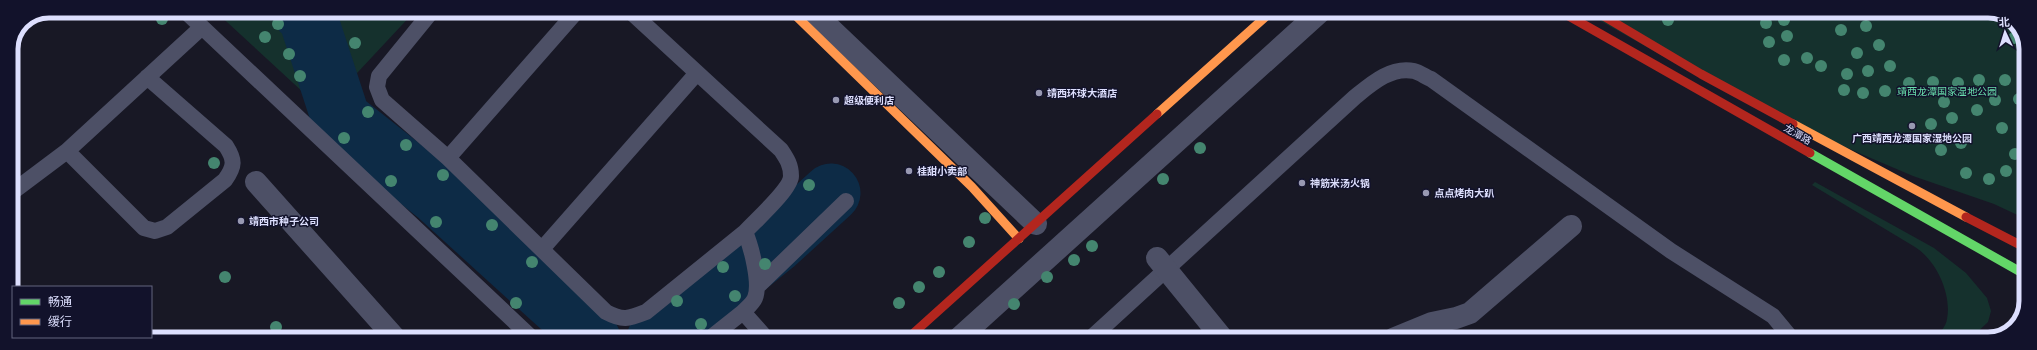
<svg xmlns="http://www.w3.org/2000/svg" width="2037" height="350" font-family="'PT Sans Narrow','Noto Sans SC',sans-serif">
<rect width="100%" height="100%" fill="#181825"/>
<path fill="#15312d" d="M215,11H284C304,39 312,73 318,106Z
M318,11H415L344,87L342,73Z
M1583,11H1993L2015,22L2026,45V219L1994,204L1913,176L1859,153L1737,98Z
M1815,182L1934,248L1966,273L1987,298L1991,311L1988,322L1970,339H1933C1939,334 1946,327 1947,319C1952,294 1936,260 1915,247L1812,185Z"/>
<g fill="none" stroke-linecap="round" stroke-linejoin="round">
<path stroke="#0d2b46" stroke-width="59" d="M301,11L308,18L341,119L436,194L566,312L591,339
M656,339L775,244L831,193"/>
<path stroke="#4d5066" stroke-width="16" d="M185,11L533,339
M432,11L379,76L377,87L382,100L448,158L606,312C623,321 628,319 646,312L745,232
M630,11L781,150C787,159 791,165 791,176C791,189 755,221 745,232C751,246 761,283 755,298C753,303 747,308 743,312L767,339
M67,151L144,228L155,231L167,227L225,180C235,166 235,160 226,146L147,77
M448,158L577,11
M11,193L67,151L202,27
M542,249L697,73
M757,287L846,201
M709,339L743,312
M1090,339L1355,97C1371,84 1391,66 1414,71C1419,72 1426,77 1431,79L1671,251L1773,316L1792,339"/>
<path stroke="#4d5066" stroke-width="22" d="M812,11L1036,224
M256,182L396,339
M1157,258L1223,339
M958,339L1321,11
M1393,339L1432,323L1456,318L1470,313L1571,226"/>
<path stroke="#63d668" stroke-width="9" d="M1810,153L2026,275"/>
<path stroke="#ff974d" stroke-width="9" d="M791,11L972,187L1019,239
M1157,114L1272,11
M1793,124L1966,217"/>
<path stroke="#b3261e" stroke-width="9" d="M1560,11L1810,153
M1595,11L1701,74L1793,124
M1966,217L2026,248
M907,339L1157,114"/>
</g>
<g fill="#44856f">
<circle cx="162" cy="19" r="6"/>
<circle cx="1668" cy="20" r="6"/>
<circle cx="1784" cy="20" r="6"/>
<circle cx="1766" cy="23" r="6"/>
<circle cx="278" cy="24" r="6"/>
<circle cx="1866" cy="26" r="6"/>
<circle cx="1841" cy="30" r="6"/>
<circle cx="1787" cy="36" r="6"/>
<circle cx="265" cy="37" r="6"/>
<circle cx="2014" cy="38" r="6"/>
<circle cx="1769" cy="42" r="6"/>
<circle cx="355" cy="43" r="6"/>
<circle cx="1879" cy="45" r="6"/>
<circle cx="1857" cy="53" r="6"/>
<circle cx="289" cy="54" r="6"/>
<circle cx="1807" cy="58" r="6"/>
<circle cx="1784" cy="60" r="6"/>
<circle cx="1821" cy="66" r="6"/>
<circle cx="1890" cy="66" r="6"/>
<circle cx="1868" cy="71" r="6"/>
<circle cx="1847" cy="74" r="6"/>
<circle cx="300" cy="76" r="6"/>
<circle cx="1979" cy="80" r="6"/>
<circle cx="2005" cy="80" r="6"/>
<circle cx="1933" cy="82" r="6"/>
<circle cx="1909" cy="83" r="6"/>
<circle cx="1958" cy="83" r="6"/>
<circle cx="1844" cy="90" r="6"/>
<circle cx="1885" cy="91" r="6"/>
<circle cx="1863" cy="93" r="6"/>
<circle cx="2019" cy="99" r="6"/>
<circle cx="1995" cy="100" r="6"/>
<circle cx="1944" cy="102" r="6"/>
<circle cx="1977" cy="110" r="6"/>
<circle cx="368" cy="112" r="6"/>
<circle cx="1952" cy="118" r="6"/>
<circle cx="1931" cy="124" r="6"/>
<circle cx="2002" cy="128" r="6"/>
<circle cx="344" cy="138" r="6"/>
<circle cx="1961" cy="143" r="6"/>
<circle cx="406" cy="145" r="6"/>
<circle cx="1200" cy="148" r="6"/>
<circle cx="1941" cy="150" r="6"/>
<circle cx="2015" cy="154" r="6"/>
<circle cx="214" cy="163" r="6"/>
<circle cx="2006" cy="171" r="6"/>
<circle cx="1966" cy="173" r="6"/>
<circle cx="443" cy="175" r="6"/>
<circle cx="1163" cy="179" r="6"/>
<circle cx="1989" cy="179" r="6"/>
<circle cx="391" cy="181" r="6"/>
<circle cx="809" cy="185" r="6"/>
<circle cx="985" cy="218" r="6"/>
<circle cx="436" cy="222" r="6"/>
<circle cx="492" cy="225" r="6"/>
<circle cx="969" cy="242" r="6"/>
<circle cx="1092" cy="246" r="6"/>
<circle cx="1074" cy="260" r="6"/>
<circle cx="532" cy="262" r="6"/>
<circle cx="765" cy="264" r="6"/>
<circle cx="723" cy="267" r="6"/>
<circle cx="939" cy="272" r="6"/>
<circle cx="225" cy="277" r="6"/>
<circle cx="1047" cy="277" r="6"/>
<circle cx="919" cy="287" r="6"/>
<circle cx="735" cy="296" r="6"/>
<circle cx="677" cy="301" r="6"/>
<circle cx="516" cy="303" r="6"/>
<circle cx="899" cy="303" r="6"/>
<circle cx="1014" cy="304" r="6"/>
<circle cx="701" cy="324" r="6"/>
<circle cx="276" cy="327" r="6"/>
</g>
<g fill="#9899b2" stroke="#12122b" stroke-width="1.5">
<circle cx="1039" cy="93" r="4"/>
<circle cx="836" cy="100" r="4"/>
<circle cx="1912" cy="126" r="4"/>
<circle cx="909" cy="171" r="4"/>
<circle cx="1302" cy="183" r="4"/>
<circle cx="1426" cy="193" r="4"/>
<circle cx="241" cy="221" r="4"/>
</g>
<g text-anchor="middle" stroke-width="3" stroke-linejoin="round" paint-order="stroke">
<g font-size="10" fill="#68deac" stroke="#12122b">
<text x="1947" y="95">靖西龙潭国家湿地公园</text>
</g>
<g font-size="10" font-weight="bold" fill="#dddffe" stroke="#12122b" text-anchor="start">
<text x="1047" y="97">靖西环球大酒店</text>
<text x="844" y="104">超级便利店</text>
<text x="1912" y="142" text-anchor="middle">广西靖西龙潭国家湿地公园</text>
<text x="917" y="175">桂甜小卖部</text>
<text x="1310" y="187">神筋米汤火锅</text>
<text x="1434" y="197">点点烤肉大趴</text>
<text x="249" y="225">靖西市种子公司</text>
</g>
<g font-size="10" fill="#dddffe" stroke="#12122b">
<text transform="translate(1798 134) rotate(30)" y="4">龙潭路</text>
</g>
</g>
<path d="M0 0H2037V350H0ZM49 18H1988A31 31 0 0 1 2019 49V301A31 31 0 0 1 1988 332H49A31 31 0 0 1 18 301V49A31 31 0 0 1 49 18Z" fill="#12122b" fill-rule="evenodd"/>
<path fill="none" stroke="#dddffe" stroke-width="5" d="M49 18H1988A31 31 0 0 1 2019 49V301A31 31 0 0 1 1988 332H49A31 31 0 0 1 18 301V49A31 31 0 0 1 49 18Z"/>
<rect x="12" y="286" width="140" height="52" fill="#12122b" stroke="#63647f"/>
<rect x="20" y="299" width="20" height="6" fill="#63d668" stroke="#63647f"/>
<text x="48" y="306" font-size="12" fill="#dddffe">畅通</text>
<rect x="20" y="319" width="20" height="6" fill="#ff974d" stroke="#63647f"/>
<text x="48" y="326" font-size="12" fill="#dddffe">缓行</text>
<g transform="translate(2005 32) rotate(356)" stroke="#12122b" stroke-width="3" paint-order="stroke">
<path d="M0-3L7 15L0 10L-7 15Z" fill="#dddffe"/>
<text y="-6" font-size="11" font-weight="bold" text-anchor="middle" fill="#dddffe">北</text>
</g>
</svg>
